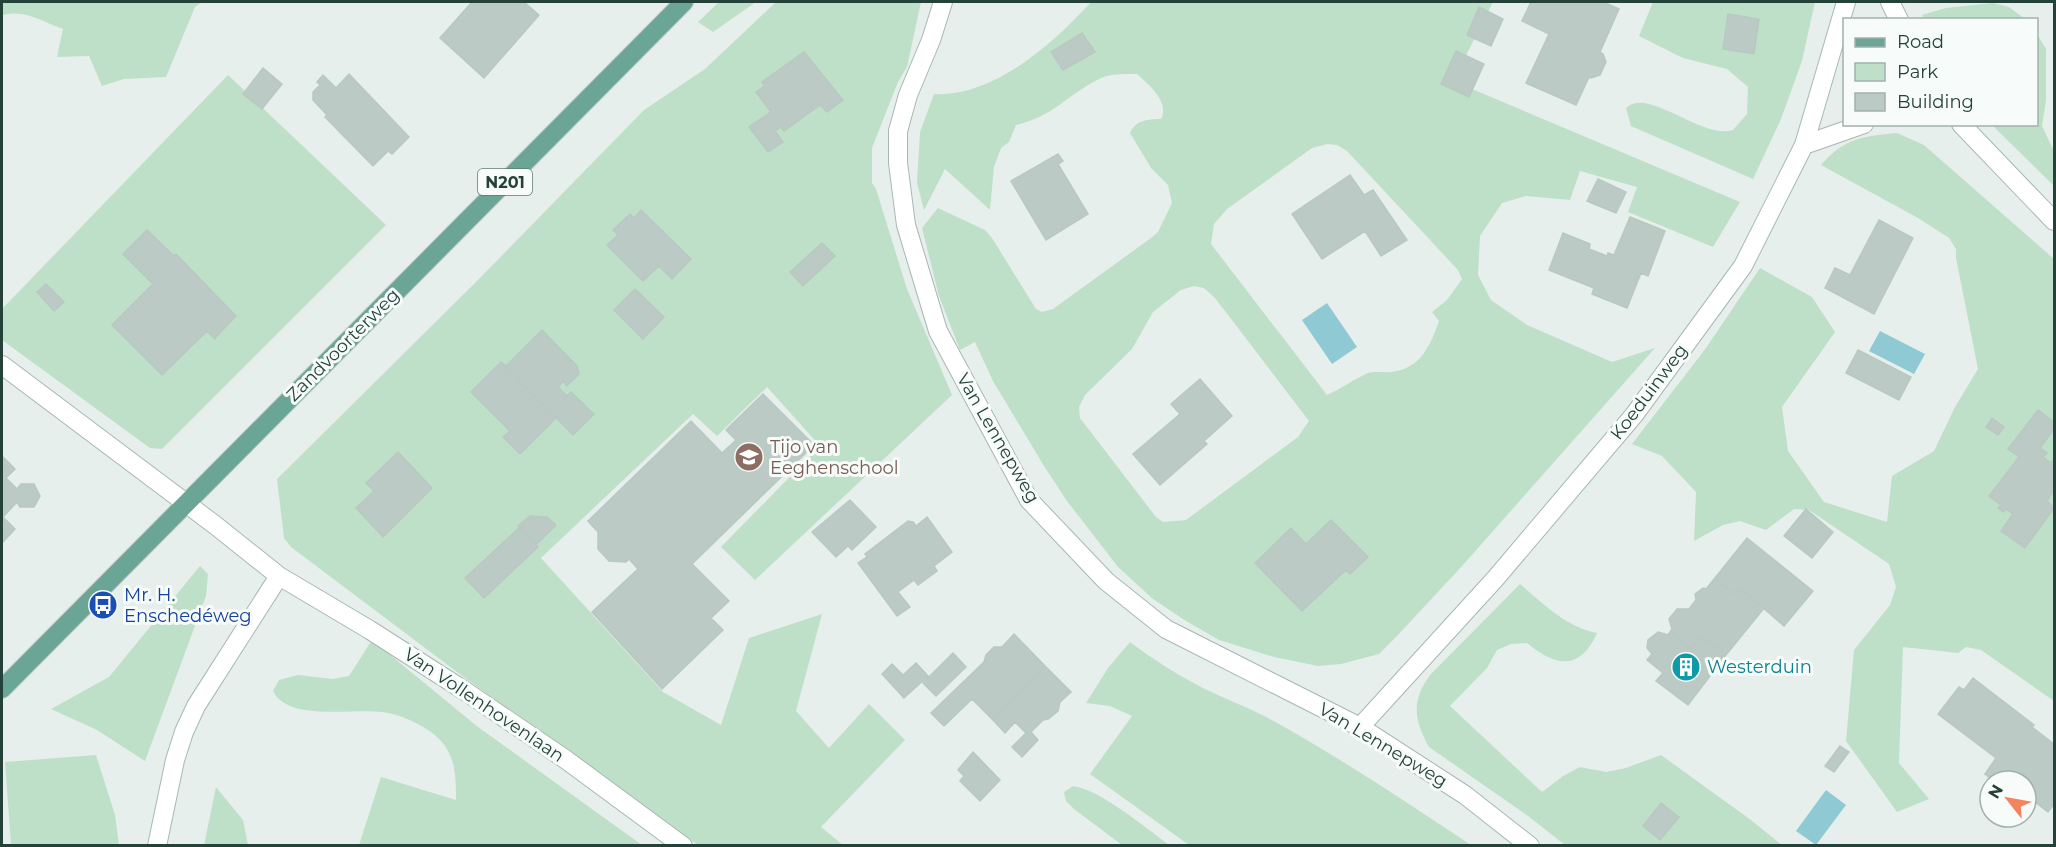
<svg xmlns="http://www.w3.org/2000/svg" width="2056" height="847" font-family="Montserrat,sans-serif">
<rect width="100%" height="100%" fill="#e6efeb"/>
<path fill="#bfe0c8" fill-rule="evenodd" d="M2,2H202L195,7L166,77L124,79L102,86L89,56L57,57L63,29C41,21 25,9 2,15Z
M719,2H756L713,32L698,22Z
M776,2H921L907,67L898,82L872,148V183L876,189L907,289L952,395L755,580L721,547L820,446L767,387L717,436L693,414L541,558L663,692L721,725L749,638L822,614L796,711L829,748L869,704L905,740L821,827L843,845H698L461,675L291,547L284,538L277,479L480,278L644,110L705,69Z
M1091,2H1493L1453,81L1740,202L1713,247L1628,212L1637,187L1580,171L1570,200L1526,196L1502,203L1480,236L1478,275L1491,300L1527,325L1612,362L1655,348L1463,565L1397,636L1379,654L1341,664L1318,666L1274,657L1219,640L1186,621L1153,599L1118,567L1067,501L1044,466L993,381L975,342L960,350L939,296L922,228L938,208L985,230L992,238L1036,309L1042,312L1053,309L1151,238L1158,232L1172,203L1168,185L1151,168L1130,133C1135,120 1149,119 1161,119C1170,102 1149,85 1137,74C1124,74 1111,73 1099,79C1068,94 1053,117 1016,125L1009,142L1001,148L994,167L990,210L945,169L924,210L917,183L920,132L934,94C993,98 1055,42 1091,2ZM1327,144L1337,145L1347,151L1458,270L1462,279L1447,300L1432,312L1439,321C1430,346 1421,368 1392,372C1384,373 1375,371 1368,373C1354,379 1341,389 1327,395L1211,244L1214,224L1227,209L1312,148ZM1194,286L1204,288L1215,298L1309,421L1298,437L1186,520L1163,522L1156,517L1080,418L1079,407L1085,395L1132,349L1153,312L1181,290Z
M1653,2H1815L1802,61L1781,119L1753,179L1631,126L1626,108C1648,86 1702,140 1733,130L1747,114L1748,87L1727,69L1683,58L1639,36Z
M1993,3L2009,7L2025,19L1924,20L1922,15L1946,8Z
M2037,34L2046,49V100L2042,126L2054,151V186L1992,125L2036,124Z
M228,75L386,225L162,449L150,448L2,340V309Z
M1897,133L1924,145L2054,259V701L1981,650L1966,647L1958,653L1903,647L1899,763L1929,799L1897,812L1846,741L1854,650L1890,605L1896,587L1889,564L1809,510L1794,509L1766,530L1740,521L1723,525L1694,541L1696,492L1662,456L1632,444L1706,348L1760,268L1812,297L1835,332L1782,407L1788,451L1824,502L1887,522L1892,476L1934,451L1955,407L1978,369L1956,258V249L1949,238L1918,218L1821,165C1844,138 1864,136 1897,133Z
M200,566L208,574L206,596L145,761L97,730L51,709L109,677Z
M1520,584C1545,605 1565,626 1597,633C1580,671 1556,667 1527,643L1511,644L1497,650L1487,668L1450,706L1542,792L1563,776L1580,767L1606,772L1626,768L1661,755L1751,820L1782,845H1565L1528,816L1429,747C1414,720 1411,701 1430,675Z
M372,640L478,727L642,845H359L381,777L456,800C456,785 456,769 450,755C445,743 435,734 425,728C411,720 398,714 382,712C353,708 288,722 273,691L279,680L298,675L332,679L349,676Z
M1130,642C1152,659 1178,675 1203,688C1225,699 1248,707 1270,719C1339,757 1405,801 1471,845H1189L1090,774L1132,716L1110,706L1086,703L1108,668Z
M96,755L115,815L119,845H11L5,762Z
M1073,786C1101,790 1146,828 1169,845H1122L1074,809L1066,801L1064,792Z
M216,787L243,820L248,845H204Z"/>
<path fill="#8ec9d4" d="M1327,303L1357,347L1332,364L1302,320Z
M1880,331L1925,354L1914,374L1869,351Z
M1826,790L1846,805L1816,845L1796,831Z"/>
<path fill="#bbcac4" stroke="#b8c9c2" stroke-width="1.5" d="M472,2H524L539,15L484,78L440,38Z
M1531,2H1603L1619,9L1600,52L1603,54L1606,62L1600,75L1591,78L1589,77L1576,105L1526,83L1549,34L1522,21Z
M1479,7L1503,19L1491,46L1467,35Z
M1728,14L1759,19L1754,54L1723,49Z
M1082,33L1095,52L1063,70L1051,52Z
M1456,51L1484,64L1469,97L1441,84Z
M804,52L843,100L827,112L820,105L784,131L781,127L775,131L783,142L768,152L749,127L771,112L756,92L765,86L762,82Z
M263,68L282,84L262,109L243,94Z
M349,74L409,137L392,154L388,151L373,166L325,117L327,115L313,100V92L320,85L317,82L323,75L336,88Z
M1058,154L1063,161L1058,164L1088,214L1046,240L1011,181Z
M1350,175L1364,195L1373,190L1407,240L1381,256L1365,231L1322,259L1292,214Z
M1598,179L1626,192L1616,213L1587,201Z
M641,210L691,259L672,279L659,266L643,281L607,245L618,235L613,230L630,214L634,218Z
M1630,217L1665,231L1648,276L1641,273L1627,308L1592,294L1594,288L1549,270L1563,233L1590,244L1589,249L1607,256L1608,253L1614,255Z
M1879,220L1913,238L1874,314L1825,288L1835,268L1850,275Z
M147,230L174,256L176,254L236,316L216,337L215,339L207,331L162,375L112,325L153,284L123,254Z
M822,243L835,256L803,286L790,272Z
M46,284L64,302L54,311L37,292Z
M635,289L664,317L643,339L614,310Z
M542,330L577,366L579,374L567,386L563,381L558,387L567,396L571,392L594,414L573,435L501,362L506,366Z
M1858,350L1911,377L1899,400L1846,373Z
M501,362L556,418L520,454L503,437L510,431L471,392Z
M1200,379L1232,416L1204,441L1207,444L1160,485L1133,454L1180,414L1171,404Z
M763,394L814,445L692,564L729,601L711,618L723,630L662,689L592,612L638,569L629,559L626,562L609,561L598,549V532L588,521L691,421L722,453L736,440L726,430Z
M2038,410L2054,422V429L2040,448L2047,453L2043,457L2051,463L2054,459V490L2047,501L2054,508L2025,548L2001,531L2013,514L2006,509L2003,512L1998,508L2001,505L1989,496L2019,457L2008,449Z
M1992,418L2004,427L1998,435L1986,427Z
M398,452L432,488L383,537L356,508L374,491L366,483Z
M2,456L15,469L6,478L17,489L21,484H34L40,496L34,507H20L17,502L3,517L15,529L2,543Z
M850,500L876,527L852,550L848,546L836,557L812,532Z
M1806,509L1833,532L1812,558L1784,536Z
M530,516L547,517L556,525L536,545L518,526Z
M927,517L952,552L934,566L937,571L918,585L914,580L898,592L910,607L897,616L858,563L867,557L865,554L908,521L913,522L916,526Z
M1331,520L1368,557L1350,574L1346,570L1302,611L1255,563L1291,528L1306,544Z
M519,528L538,547L484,598L465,578Z
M1747,538L1813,591L1784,626L1739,587L1734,594L1715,578Z
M1715,578L1734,594L1739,587L1764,608L1726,655L1702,636L1691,649L1670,632L1672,629L1669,619L1677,609H1689L1696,600L1695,594L1703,588L1706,589Z
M1658,632L1668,635L1670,632L1691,649L1702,636L1726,655L1688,705L1656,681L1663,673L1647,660L1652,654L1647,648L1648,640Z
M1014,634L1045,666L992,719L972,699L944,726L931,713L984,662L986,655L994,647H1002Z
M953,653L966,667L936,696L923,683Z
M916,663L928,676L904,698L882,674L892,664L903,675Z
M1045,666L1071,692L1060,702L1058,711L1048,719L1043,720L1031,732L1038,740L1022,757L1012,747L1026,733L1015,722L1005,733L992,719Z
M1973,678L2034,725L2032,727L2054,744V804L2048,812L2026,795V781H1994L1985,774L1996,758L1938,714L1959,687L1964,690Z
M1840,746L1849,752L1834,772L1825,766Z
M973,752L1000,780L980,801L960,781L964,776L958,770Z
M1661,803L1679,817L1660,840L1643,826Z"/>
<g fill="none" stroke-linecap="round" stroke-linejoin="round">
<g stroke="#a8b8b2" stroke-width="20">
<path id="minor" d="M943,2L931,40L908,95L898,131V163L906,225L938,331L1029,500L1106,581L1166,629L1360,727L1465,795L1530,846
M1890,2L1899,20
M1961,124L2054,221
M1804,145L1864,124
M2,365L215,525L279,576L370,630L465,691L565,759L683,846
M1360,727L1495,579L1634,415L1743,266L1804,145L1846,2
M157,846L175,760L184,732L196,706L279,576"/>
</g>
<g stroke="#c2cac8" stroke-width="20">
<path id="primary" d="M2,689L684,2"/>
</g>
<use href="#minor" stroke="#fff" stroke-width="18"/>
<use href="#primary" stroke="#6aa596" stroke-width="18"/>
</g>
<defs>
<g id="school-disc" transform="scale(1.5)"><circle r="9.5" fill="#8d6e63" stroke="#f7fbf9"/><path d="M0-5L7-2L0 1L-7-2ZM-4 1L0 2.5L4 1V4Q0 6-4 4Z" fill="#fff"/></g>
<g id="bus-disc" transform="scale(1.5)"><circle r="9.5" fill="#1a4fb4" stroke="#f7fbf9"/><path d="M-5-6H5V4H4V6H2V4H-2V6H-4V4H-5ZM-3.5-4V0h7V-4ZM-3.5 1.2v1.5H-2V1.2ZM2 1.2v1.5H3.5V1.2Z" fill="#fff"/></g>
<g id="building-disc" transform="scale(1.5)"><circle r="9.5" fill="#0f9aa8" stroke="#f7fbf9"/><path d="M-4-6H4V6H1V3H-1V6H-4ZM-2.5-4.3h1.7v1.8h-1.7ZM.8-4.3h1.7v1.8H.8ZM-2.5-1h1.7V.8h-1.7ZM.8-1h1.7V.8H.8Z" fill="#fff"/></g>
</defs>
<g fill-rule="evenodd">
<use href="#school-disc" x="749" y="457"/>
<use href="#bus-disc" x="103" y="605"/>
<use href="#building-disc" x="1686" y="667"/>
</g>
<g text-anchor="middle" stroke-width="6" stroke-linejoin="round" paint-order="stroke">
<rect fill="#f7fbf9" stroke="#637a73" stroke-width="1.5" x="478" y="169" width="54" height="26" rx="4.5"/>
<g font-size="16" font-weight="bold" fill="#24423a">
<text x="505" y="188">N201</text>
</g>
<g font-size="18" fill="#24423a" stroke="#f7fbf9">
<text transform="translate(343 345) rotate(-45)" y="6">Zandvoorterweg</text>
<text transform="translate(1649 392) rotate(-53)" y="6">Koeduinweg</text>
<text transform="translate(998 438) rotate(60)" y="6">Van Lennepweg</text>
<text transform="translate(484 705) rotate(34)" y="6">Van Vollenhovenlaan</text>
<text transform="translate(1383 745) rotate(31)" y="6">Van Lennepweg</text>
</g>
<g font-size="18" fill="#785e54" stroke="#f7fbf9" text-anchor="start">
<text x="770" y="453">Tijo van<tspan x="770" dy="21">Eeghenschool</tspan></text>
</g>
<g font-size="18" fill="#164399" stroke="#f7fbf9" text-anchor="start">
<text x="124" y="601">Mr. H.<tspan x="124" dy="21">Enschedéweg</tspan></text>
</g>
<g font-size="18" fill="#0d838f" stroke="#f7fbf9" text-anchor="start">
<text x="1707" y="673">Westerduin</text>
</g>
</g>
<rect width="2056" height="847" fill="none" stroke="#24423a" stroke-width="6"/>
<rect x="1843" y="18" width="195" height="108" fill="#f7fbf9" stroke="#a3b1ad" stroke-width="1.5"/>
<rect x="1855" y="38" width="30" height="9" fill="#6aa596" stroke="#a3b1ad" stroke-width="1.5"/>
<text x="1897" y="48" font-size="18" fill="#24423a">Road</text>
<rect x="1855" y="63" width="30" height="18" fill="#bfe0c8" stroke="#a3b1ad" stroke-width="1.5"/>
<text x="1897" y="78" font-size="18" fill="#24423a">Park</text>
<rect x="1855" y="93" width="30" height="18" fill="#bbcac4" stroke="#a3b1ad" stroke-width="1.5"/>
<text x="1897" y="108" font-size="18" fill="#24423a">Building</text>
<g transform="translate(2008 799) rotate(301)"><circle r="28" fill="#f7fbf9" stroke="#a3b1ad" stroke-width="1.5"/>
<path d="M0-4.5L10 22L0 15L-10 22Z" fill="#f4845f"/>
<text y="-9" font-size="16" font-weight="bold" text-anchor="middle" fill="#24423a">N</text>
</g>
</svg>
